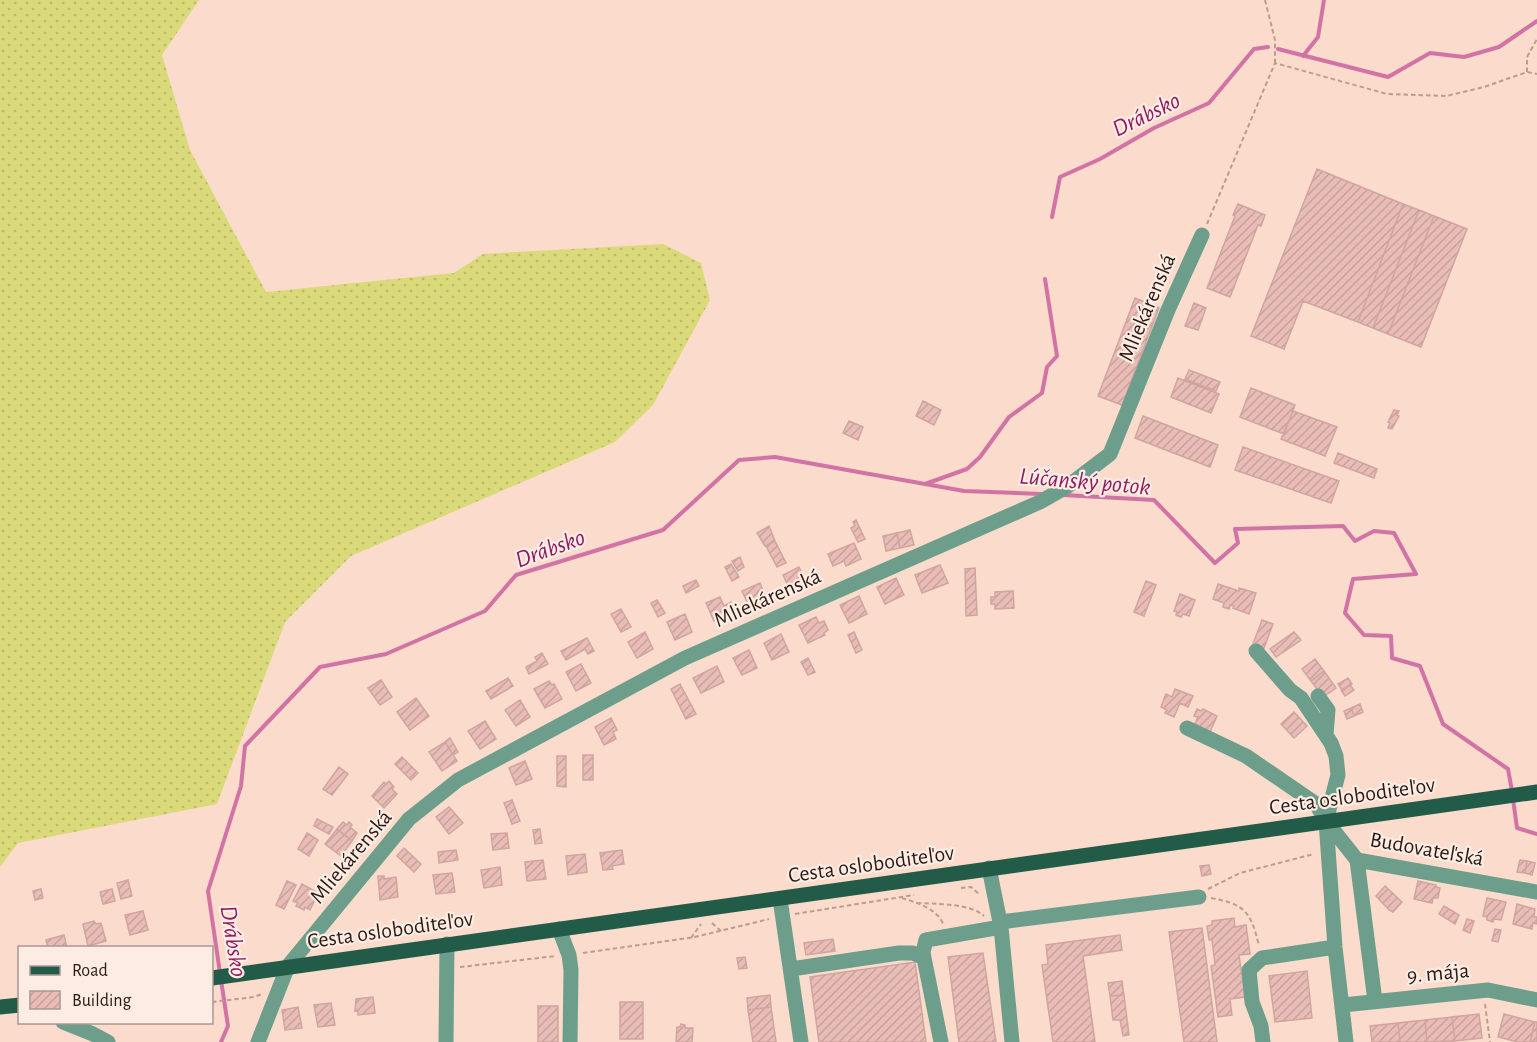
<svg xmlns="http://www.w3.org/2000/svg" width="1537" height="1042" font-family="'Alegreya Sans',sans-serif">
<defs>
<pattern id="grass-dots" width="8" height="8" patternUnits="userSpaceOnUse" patternTransform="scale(1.5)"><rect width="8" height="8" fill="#dada7b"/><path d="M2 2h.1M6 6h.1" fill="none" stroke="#bbba69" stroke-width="1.8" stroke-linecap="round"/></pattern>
<pattern id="building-hatch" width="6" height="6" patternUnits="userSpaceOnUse" patternTransform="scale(1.5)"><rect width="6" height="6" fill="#e9bdb6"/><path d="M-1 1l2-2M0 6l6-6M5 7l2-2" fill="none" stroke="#c8a29c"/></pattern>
</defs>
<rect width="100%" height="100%" fill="#fbdbcb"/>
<path fill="url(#grass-dots)" d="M0,0H199L162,55L190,150L266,292L454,273L483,254L663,244L701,263L710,300L653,405L615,442L351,556L285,622L217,804L18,843L0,867Z"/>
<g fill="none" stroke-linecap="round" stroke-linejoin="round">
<path stroke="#d273a5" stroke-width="4" d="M1278,49L1388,77L1430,53L1464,57L1499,47L1537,21
M1303,56L1318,37L1324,0
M1052,217L1060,177L1100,159L1154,128L1209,103L1254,49L1268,47
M925,484L967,469L980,457L1009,417L1042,393L1047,367L1057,356L1045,279
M1063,495L1154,500L1215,563L1238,543L1235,529L1343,526L1355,541L1374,531L1394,533L1416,574L1353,579L1345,613L1364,635L1391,636L1392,658L1420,666L1443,724L1508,769L1512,791
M1513,799L1517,828L1537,834
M220,973L208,891L241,786L245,746L320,667L386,654L485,611L516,575L663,530L739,460L775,457L964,491L1041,494
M221,1042L228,1026L221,980"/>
</g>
<path fill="url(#building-hatch)" stroke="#d0a59f" stroke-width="1.5" d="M1317,169L1403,204L1358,322L1303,301L1284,349L1251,336Z
M1238,204L1265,215L1261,226L1258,225L1230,297L1207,288L1235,216L1233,215Z
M1403,204L1419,210L1373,328L1358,322Z
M1419,210L1434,216L1388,334L1373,328Z
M1434,216L1467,229L1421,347L1388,334Z
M1135,298L1159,308L1122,405L1098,396Z
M1194,303L1206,308L1198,330L1185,326Z
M1189,370L1220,382L1216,391L1185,379Z
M1178,378L1219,394L1211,413L1171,397Z
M1251,388L1295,405L1284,434L1240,417Z
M923,401L941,410L934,425L916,416Z
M1394,410L1399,411L1397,415L1399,416L1392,429L1388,428L1390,423L1388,422Z
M1293,411L1337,427L1325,456L1281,439Z
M1143,416L1218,445L1210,467L1135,438Z
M849,421L863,427L858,440L843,433Z
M1243,447L1339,481L1331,503L1235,470Z
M1338,453L1377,469L1374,478L1334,463Z
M856,520L865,539L858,542L851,528L855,526L853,522Z
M769,526L775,541L765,546L757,533Z
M910,530L914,545L900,548L897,533Z
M897,533L900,548L886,551L883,536Z
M775,541L786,563L777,567L766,546Z
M854,543L861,559L846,566L844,561L833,566L828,554Z
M740,557L744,567L738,571L732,561Z
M731,564L739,577L732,581L725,567Z
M940,565L948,583L922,593L915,575Z
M799,567L807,584L791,592L783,575Z
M975,568L977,615L966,616L965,569Z
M896,578L904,595L885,604L877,587Z
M696,580L699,586L686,593L683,586Z
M1146,581L1156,585L1144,616L1134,612Z
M760,583L767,601L750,608L742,591Z
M1218,584L1239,591V588L1256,593L1249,614L1233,608L1234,606L1230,605L1229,609L1223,607L1224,603L1213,599Z
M1013,591L1014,608L995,609V604H991V597H995V592Z
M1180,594L1195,600L1189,616L1183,614L1181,617L1176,615L1177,612L1174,611Z
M859,596L867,614L849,623L840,605Z
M720,597L724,606L731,602L736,613L714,621L706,603Z
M657,600L665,613L658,617L651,603Z
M621,609L631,627L621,632L611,614Z
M685,614L692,632L675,640L667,622Z
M816,617L819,623L824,621L828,630L824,633L825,635L808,643L799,625Z
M1262,620L1273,624L1264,648L1253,644Z
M645,632L653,649L637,658L628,642Z
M854,632L862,650L856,653L848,635Z
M1294,632L1301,640L1276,657L1270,649Z
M781,634L789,652L772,660L764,643Z
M587,638L594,651L588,654L585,649L566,660L561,651Z
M749,650L757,668L742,675L733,658Z
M542,653L548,664L529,674L526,667L537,661L535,657Z
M808,658L815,672L808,675L801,662Z
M1315,659L1324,671L1311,681L1302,669Z
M581,664L591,683L576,691L566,672Z
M717,666L724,682L701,693L693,678Z
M1324,671L1336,688L1323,697L1311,681Z
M508,678L513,686L491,699L486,691Z
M1348,678L1352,684L1342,690L1338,684Z
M381,680L392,697L380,705L368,688Z
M549,681L552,685L554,684L562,699L545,708L534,689Z
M680,684L696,714L686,719L671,689Z
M1350,685L1354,690L1345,696L1341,690Z
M1175,689L1193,696L1188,707L1180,703L1174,717L1165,713L1167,710L1161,707L1166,694L1172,697Z
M416,698L429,716L410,730L397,712Z
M520,700L530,717L516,726L505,710Z
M1360,704L1363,712L1354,716L1351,708Z
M1351,708L1354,716L1347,719L1344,711Z
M1197,709L1201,711L1203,709L1217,716L1210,732L1195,724L1198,717L1194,716Z
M1294,712L1307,726L1294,738L1281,724Z
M611,718L617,730L613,732L616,739L604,745L595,727Z
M485,721L496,739L480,749L468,731Z
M450,738L458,752L453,755L445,742Z
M445,742L457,761L442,771L429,752Z
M583,755H593V780H583Z
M557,756H566V787L557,786Z
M402,757L418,773L411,780L395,764Z
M525,761L532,779L516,785L509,768Z
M339,767L348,774L332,795L323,789Z
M389,781L394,787L392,789L397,794L384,808L372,796L384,782L386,784Z
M512,800L520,821L512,824L504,803Z
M449,807L463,823L449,834L436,817Z
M317,819L333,827L329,834L314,826Z
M343,822L347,825L349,822L352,825L350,827L357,833L352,841L337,829Z
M337,829L352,841L341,856L325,844Z
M540,829L542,843L535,844L533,830Z
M307,833L318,840L309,856L298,849Z
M507,833L509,848L493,850L491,834Z
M404,848L421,864L414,872L397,856Z
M456,850L458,860L439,863L438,852Z
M622,850L624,864L612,866L613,869L603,870L600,853Z
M585,854L587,872L568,875L566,856Z
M543,860L546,879L527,881L525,862Z
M1520,860L1527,861L1525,873L1517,872Z
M1527,861L1535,863L1532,875L1525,873Z
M1209,865L1211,874L1202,876L1200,866Z
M500,867L502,885L484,888L481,870Z
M452,873L455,892L436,894L433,875Z
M378,876H384V879L396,877L398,897L380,900Z
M128,880L132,896L121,899L117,883Z
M287,881L296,885L284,909L276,905Z
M1418,881L1436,885V887L1440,888L1438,898H1433L1432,903L1414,899Z
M302,884L318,893L310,910L305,907L304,910L296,906L298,903L293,901Z
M1385,886L1402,902L1393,912L1389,910L1376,896Z
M41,889L43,898L35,900L33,891Z
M112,889L115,901L103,904L100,892Z
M1487,898L1506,902L1501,920L1494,919L1493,922L1487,920V917L1483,916Z
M1517,904L1535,909L1534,917H1537V924L1533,923L1532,929L1513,924Z
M1444,906L1459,915L1455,924L1439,914Z
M143,911L148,930L130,935L125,915Z
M1234,918L1235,927L1246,925L1250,954L1239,955L1245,997L1230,999L1232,1015L1218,1017L1211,966L1215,965L1212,940H1209L1207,926L1212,925V921Z
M1467,919L1474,921L1470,933L1463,930Z
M94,921L96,924L101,923L106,941L88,946L83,924Z
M1202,928L1217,1042H1184L1169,932Z
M1495,929L1501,930L1498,942L1492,941Z
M64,935L67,948H48L46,940Z
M1120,935L1122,950L1083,956L1095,1042H1053L1042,965L1048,964L1046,945Z
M833,939L835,951L806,955L804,943Z
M983,953L996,1042H959L948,957Z
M745,957L747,968L739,969L737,958Z
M915,962L926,1042H819L810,977Z
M1307,971L1312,1018L1275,1022L1269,976Z
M1122,981L1124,995L1110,996L1108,983Z
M770,995L771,1007L748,1010L747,998Z
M1124,995L1129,1035L1123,1036L1120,1020H1113L1110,996Z
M373,997L375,1013L358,1015V1010L355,1011L356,999Z
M620,1002H643V1039H620Z
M331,1003L335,1025L318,1027L314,1005Z
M538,1006H558V1042H538Z
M298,1007L302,1028L285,1030L282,1010Z
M771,1007L776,1042H753L748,1010Z
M1479,1014L1482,1038L1455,1041L1452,1017Z
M1504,1014L1535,1022L1530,1042H1518L1498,1037Z
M1452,1017L1455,1041L1427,1042L1425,1020Z
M1425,1020L1427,1042H1400L1398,1023Z
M1535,1022H1537V1042H1530Z
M1398,1023L1400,1042H1372L1370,1026Z
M681,1024L685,1025V1028H693L692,1042H676L677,1027H680Z"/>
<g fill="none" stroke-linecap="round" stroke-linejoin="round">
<path stroke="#b89e91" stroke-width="2" stroke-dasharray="4.5 3" stroke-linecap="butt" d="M1265,0L1275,40V63
M1527,72V57L1537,39
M1207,224L1275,63L1387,94L1446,96L1484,87L1527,72L1537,74
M961,888L971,887L979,894
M1208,889L1240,873L1314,854
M902,898C915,902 938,909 943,924
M1211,898C1245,904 1251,912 1259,946
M917,903C936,904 970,903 984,916
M795,914L914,895
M712,923L721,931
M691,938L701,924
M583,953L695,937L769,919
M460,967L556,956
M212,1002L254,997L262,994
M1485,1004L1490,1042"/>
<path stroke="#6d9e8b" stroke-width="15" d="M1318,696L1328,710L1326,735
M1187,728L1246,756L1316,804L1326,821L1338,775L1336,756L1331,743L1301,698L1290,690L1256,651
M1326,821L1357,860L1537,892
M1326,821L1335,947L1346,1042
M1357,860L1375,1001
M989,868L1001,927L1012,1042
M780,899L801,1042
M1000,922L1199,897
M559,929L569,955L571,970L570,1042
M924,958L923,952L926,940L1001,927
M791,969L899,953H913L924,958L941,1042
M1343,1005L1488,990L1537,1000
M63,1022L93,1034L108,1042
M258,1042L288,966L409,819L458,780L685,658L1040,502L1068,486L1110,454L1168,310L1202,235
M446,1042L447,944
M1263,1042L1261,1026L1252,1002L1249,970L1262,958L1335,947"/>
<path stroke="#235b49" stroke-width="15" d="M212,978L1537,792
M0,1007L20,1005"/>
</g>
<g text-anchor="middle" stroke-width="4.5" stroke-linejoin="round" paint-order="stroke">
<g font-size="22" fill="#291b14" stroke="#fdece4">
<text transform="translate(1146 307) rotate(-67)" y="8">Mliekárenská</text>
<text transform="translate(767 597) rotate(-24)" y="8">Mliekárenská</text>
<text transform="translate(1352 795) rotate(-8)" y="8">Cesta osloboditeľov</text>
<text transform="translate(1427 848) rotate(10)" y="8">Budovateľská</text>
<text transform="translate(350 856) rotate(-50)" y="8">Mliekárenská</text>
<text transform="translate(871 863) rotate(-8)" y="8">Cesta osloboditeľov</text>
<text transform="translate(390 929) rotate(-8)" y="8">Cesta osloboditeľov</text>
<text transform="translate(1438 972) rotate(-5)" y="8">9. mája</text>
</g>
<g font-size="24" font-style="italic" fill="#8d1c61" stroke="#fdece4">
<text transform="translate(1146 114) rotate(-26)" y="8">Drábsko</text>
<text transform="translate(1085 481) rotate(5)" y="8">Lúčanský potok</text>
<text transform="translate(550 548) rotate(-20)" y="8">Drábsko</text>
<text transform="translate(234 941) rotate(81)" y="8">Drábsko</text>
</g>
</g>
<rect x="18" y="946" width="195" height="78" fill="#fdece4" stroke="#a89891" stroke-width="1.5"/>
<rect x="30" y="966" width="30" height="9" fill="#235b49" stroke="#a89891" stroke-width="1.5"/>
<text x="72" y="976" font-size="18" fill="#291b14">Road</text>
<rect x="30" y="991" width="30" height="18" fill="url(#building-hatch)" stroke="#a89891" stroke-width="1.5"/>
<text x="72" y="1006" font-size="18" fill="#291b14">Building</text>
</svg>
